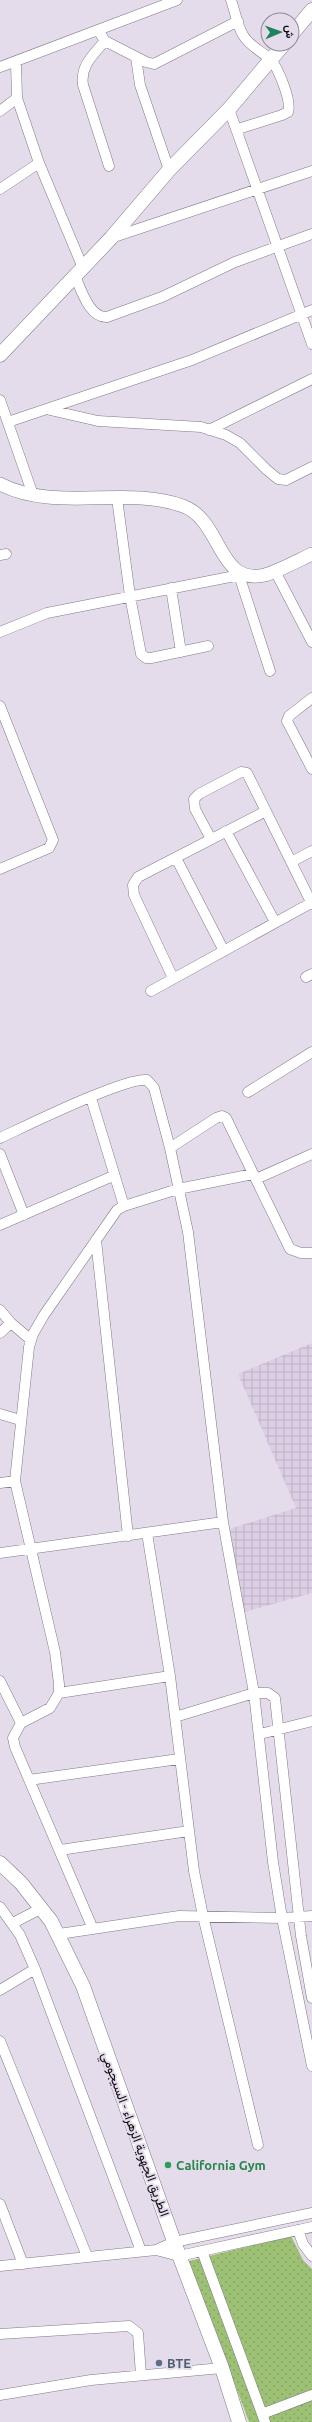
<svg xmlns="http://www.w3.org/2000/svg" width="312" height="2422" font-family="Ubuntu,Vazirmatn,sans-serif">
<defs>
<pattern id="industrial-grid" width="8" height="8" patternUnits="userSpaceOnUse"><rect width="8" height="8" fill="#dccfe5"/><path d="M0 4h8M4 0v8" fill="none" stroke="#bcb1c3"/></pattern>
<pattern id="grass-dots" width="8" height="8" patternUnits="userSpaceOnUse"><rect width="8" height="8" fill="#9cc174"/><path d="M2 2h.1M6 6h.1" fill="none" stroke="#85a563" stroke-width="1.8" stroke-linecap="round"/></pattern>
</defs>
<rect width="100%" height="100%" fill="#e5dceb"/>
<path fill="url(#industrial-grid)" d="M312,1343V1593L241,1613L229,1529L296,1508L238,1374Z"/>
<path fill="url(#grass-dots)" d="M291,2236L303,2260L312,2269V2422H249L189,2261Z"/>
<g fill="none" stroke-linecap="round" stroke-linejoin="round">
<g stroke="#817987" stroke-width="11">
<path id="minor" d="M231,0C235,11 237,25 243,35C250,47 262,51 271,60C278,68 292,101 288,112L282,115L238,129
M98,30L105,41L146,62L154,64L238,21
M105,41C93,55 80,66 83,85L109,166
M136,57L140,85L169,170
M16,63L17,98L39,163L83,268
M0,67L177,0
M229,109L312,344
M0,111L17,98
M0,189L39,163
M111,238L312,171
M75,276C81,289 89,318 107,317L162,297L235,262L312,234
M0,400L33,495
M50,410L98,421L201,427L226,435L240,443L267,470L278,479L286,480L312,467
M8,422L192,360L312,310
M209,430L312,379
M117,498L130,596L141,654L146,658H151L208,646
M0,555L6,554
M275,571L312,642
M239,575L270,671
M171,588L181,652
M0,632L47,613L245,574
M312,698L289,716L287,721L312,769
M0,706L53,840L49,848L0,869
M226,831L275,922
M211,839L195,809L194,799L199,794L241,772L247,773L312,904
M176,858L224,951
M291,862L312,851
M306,977L312,974
M173,978L134,895L133,885L138,877L266,811
M151,991L311,903
M248,1092L312,1052
M91,1098L124,1206
M0,1138C26,1126 125,1077 147,1080L154,1088L170,1148L188,1232L223,1522L254,1693L175,1717
M170,1148L216,1118L222,1116L226,1118L290,1249L301,1253H312
M0,1154L24,1215
M256,1179L312,1154
M0,1225L113,1176
M96,1240L128,1536
M0,1310L11,1323L31,1340
M0,1333L11,1323
M0,1414L20,1420
M0,1483L15,1481
M147,1533L170,1676L194,1871L203,1916L258,2145
M0,1553L223,1522
M0,1681L21,1723L50,1708L59,1693V1684L55,1652L15,1481L29,1347L33,1334L44,1315L117,1210L124,1206L178,1189L253,1174
M59,1693L170,1676
M21,1723L13,1738L15,1747L93,1929
M260,1734L312,1721
M29,1780L179,1759
M60,1850L189,1831
M0,1907L20,1935L35,1969L141,2251
M13,1923L42,1908
M59,1934L179,1916L282,1918L312,1916
M0,1990L35,1969
M312,1998L301,1936L275,1698L268,1693H254L273,1862L282,1918L312,2066
M0,2041L87,2256
M0,2204L23,2264
M298,2230L303,2244L312,2256
M156,2250L174,2242L312,2213
M202,2251L265,2422
M0,2266L156,2250L179,2256L312,2227
M0,2334L129,2326L138,2333L141,2375
M0,2395L91,2380L222,2368
M262,2414L312,2395"/>
</g>
<g stroke="#817987" stroke-width="14">
<path id="tertiary" d="M0,484C56,513 125,485 183,506C223,521 217,586 265,575C281,570 297,561 312,554"/>
</g>
<g stroke="#817987" stroke-width="15">
<path id="secondary" d="M292,34L312,10
M0,355L111,238L169,170L229,109L284,44
M0,1863L21,1883L51,1921L83,1986L176,2247L222,2368L239,2422"/>
</g>
<use href="#minor" stroke="#fff" stroke-width="10"/>
<use href="#tertiary" stroke="#fff" stroke-width="13"/>
<use href="#secondary" stroke="#fff" stroke-width="14"/>
</g>
<circle fill="#2e9e5b" stroke="#e5dceb" stroke-width="1.5" cx="168" cy="2165" r="4"/>
<circle fill="#5c6f8a" stroke="#e5dceb" stroke-width="1.5" cx="159" cy="2363" r="4"/>
<g text-anchor="middle" stroke-width="4" stroke-linejoin="round" paint-order="stroke">
<g font-size="13" fill="#0f0c11" stroke="#e5dceb">
<text transform="translate(136 2134) rotate(70)" y="5">الطريق الجهوية الزهراء - السيجومي</text>
</g>
<g font-size="13" font-weight="bold" fill="#27864d" stroke="#e5dceb" text-anchor="start">
<text x="176" y="2170">California Gym</text>
</g>
<g font-size="13" font-weight="bold" fill="#4e5e75" stroke="#e5dceb" text-anchor="start">
<text x="167" y="2368">BTE</text>
</g>
</g>
<g transform="translate(280 32) rotate(88)"><circle r="19" fill="#e5dceb" stroke="#8f8994"/>
<path d="M0-3L7 15L0 10L-7 15Z" fill="#1e835d"/>
<text y="-6" font-size="11" font-weight="bold" text-anchor="middle" fill="#0f0c11">ش</text>
</g>
</svg>
